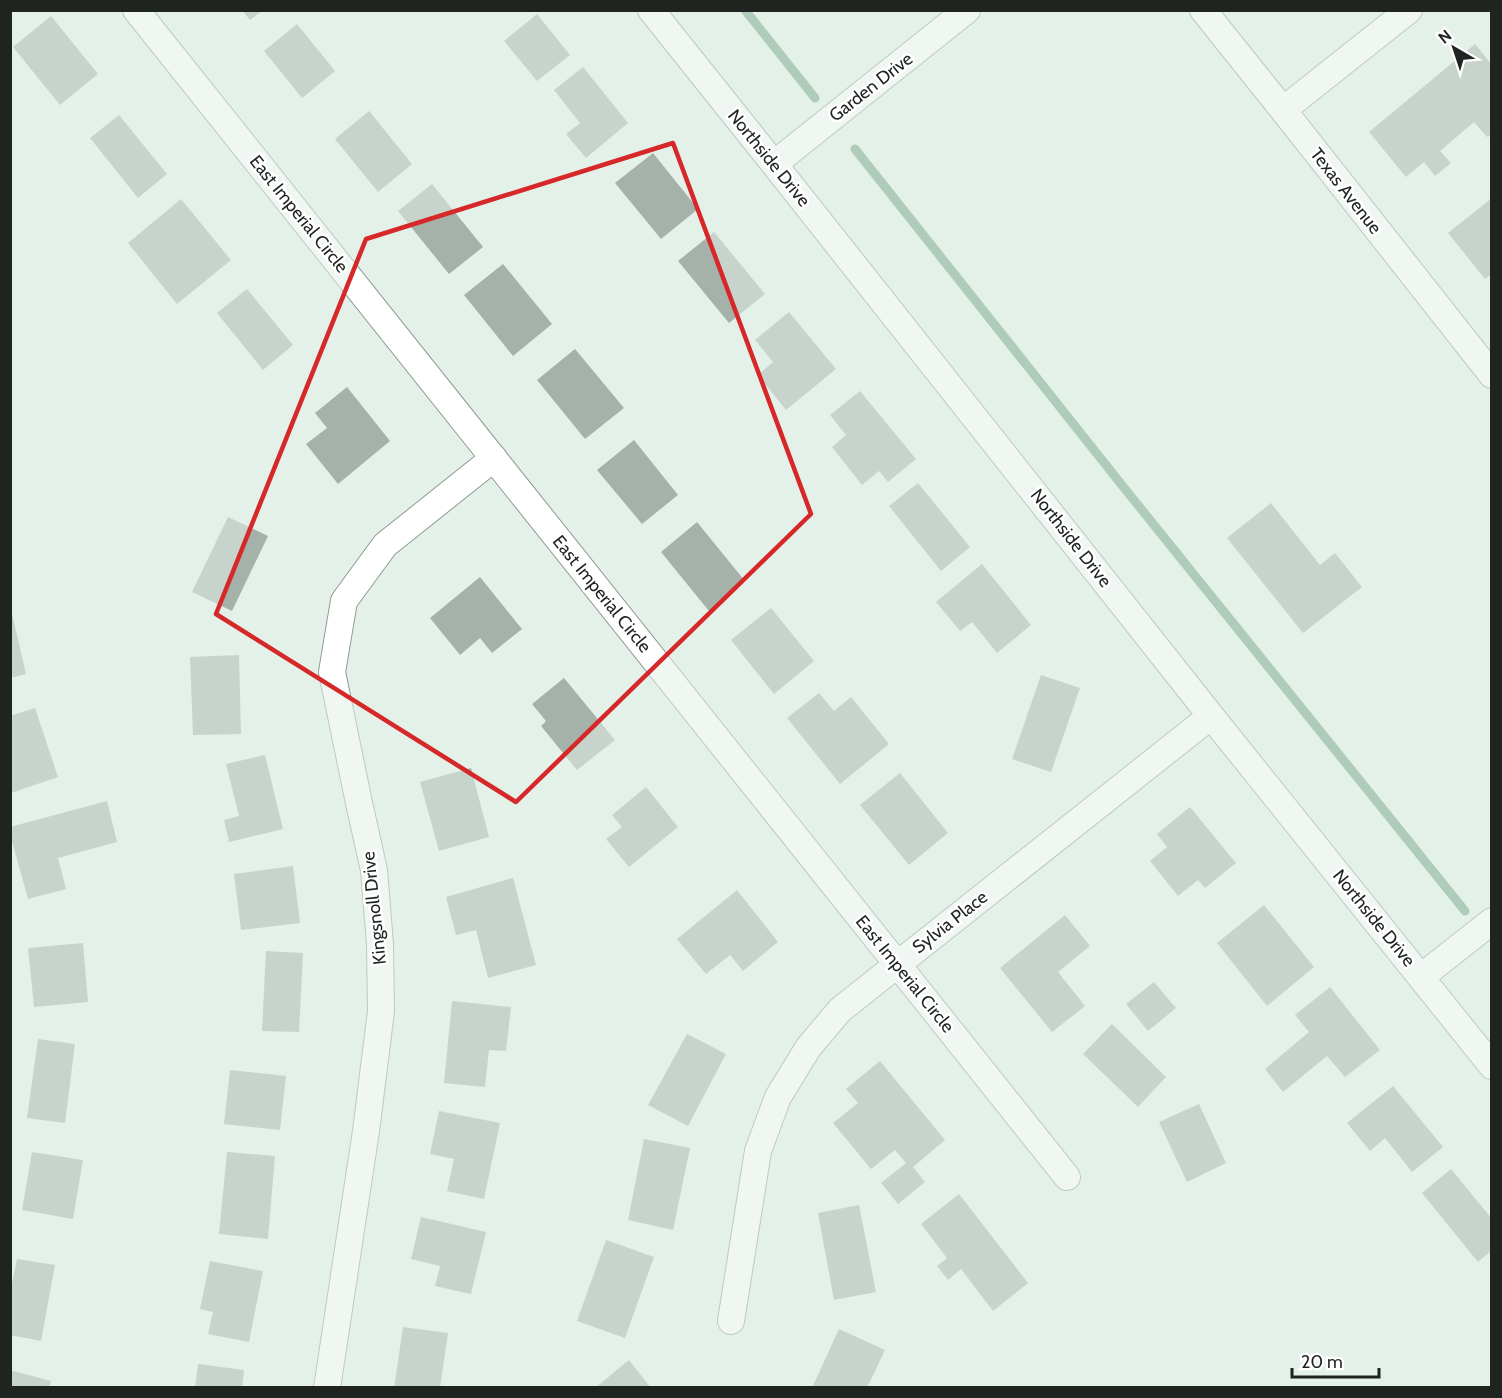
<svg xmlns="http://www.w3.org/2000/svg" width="1502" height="1398" font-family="Cabin,sans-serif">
<rect width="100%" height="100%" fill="#e4f1e9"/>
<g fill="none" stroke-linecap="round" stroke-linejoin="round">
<path stroke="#70a182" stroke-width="9" d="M745,10L815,98
M855,149L1125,489L1465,911"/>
</g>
<path fill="#a5b2a9" d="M242,10H263L250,20Z
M537,14L570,55L537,81L504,41Z
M51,16L98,74L60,105L13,47Z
M297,24L335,71L302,98L264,51Z
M1475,44L1492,65V134L1487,137L1474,122L1440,151L1451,163L1435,176L1424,162L1406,177L1369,132Z
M583,67L628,123L586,158L566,134L580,123L554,90Z
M369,111L412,164L378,192L335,139Z
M119,115L167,174L138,198L90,138Z
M653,153L698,209L661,239L615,183Z
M432,184L483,247L449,274L398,211Z
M1492,198V274L1485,279L1448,233Z
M181,199L231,260L177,304L128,243Z
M714,232L765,294L729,323L678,261Z
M503,264L552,324L513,356L464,295Z
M247,289L293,345L263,370L217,313Z
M789,312L836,369L786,410L758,375L773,362L755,340Z
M575,349L624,408L585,439L537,380Z
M347,387L390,441L338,484L306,444L327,428L315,413Z
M860,391L916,459L888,482L879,471L862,485L832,447L846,435L830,415Z
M634,440L678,495L642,524L597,470Z
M918,483L970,547L941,571L889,506Z
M1271,503L1320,565L1335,553L1362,587L1303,633L1227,538Z
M228,517L268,536L232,611L192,592Z
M697,522L745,581L709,611L661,552Z
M982,564L1031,625L997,653L972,622L960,631L936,602Z
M480,577L522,629L492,653L480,638L460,655L430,618Z
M10,605L26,674L10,678Z
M771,608L814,661L774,694L731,640Z
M239,655L241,734L193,735L190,657Z
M1041,675L1080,688L1051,772L1012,759Z
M564,678L615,740L577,770L541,726L546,721L532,704Z
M819,693L834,711L851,697L889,744L840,784L787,718Z
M35,708L58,777L11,793L10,716Z
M265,755L283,829L229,842L224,820L239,816L226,764Z
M471,768L489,837L439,851L420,782Z
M900,773L948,833L909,865L860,805Z
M646,787L678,827L629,867L606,839L622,827L612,815Z
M107,801L117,842L58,858L66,889L28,899L10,834V827Z
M1190,807L1236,863L1205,888L1198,880L1178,896L1150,861L1167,847L1157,834Z
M293,866L300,923L241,930L234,874Z
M513,878L536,965L488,978L476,930L456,935L446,897Z
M737,890L778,942L743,971L730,955L706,974L677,939Z
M1264,905L1314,967L1267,1006L1217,943Z
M1065,915L1090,946L1058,972L1085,1006L1052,1032L1000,968Z
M83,943L88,1002L34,1007L28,948Z
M266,951L303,953L299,1032L262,1031Z
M1154,982L1176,1008L1148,1031L1126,1004Z
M1330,987L1380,1050L1345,1077L1327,1056L1283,1092L1265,1069L1309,1032L1295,1015Z
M452,1001L511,1007L506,1051L489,1050L485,1087L444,1083Z
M1112,1024L1166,1077L1138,1107L1083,1054Z
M687,1034L726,1054L688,1126L648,1105Z
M38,1039L75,1044L65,1123L27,1118Z
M880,1061L945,1140L913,1167L925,1182L898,1204L881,1183L906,1163L895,1150L871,1169L833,1123L858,1103L846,1089Z
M230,1070L286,1076L280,1130L224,1124Z
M1393,1086L1443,1147L1412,1172L1385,1138L1370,1151L1347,1123Z
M1199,1104L1226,1163L1187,1182L1159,1122Z
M439,1111L500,1123L484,1199L447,1191L454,1159L430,1154Z
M644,1139L690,1148L673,1230L628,1220Z
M32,1152L83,1160L73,1219L22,1210Z
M227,1152L275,1156L268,1239L219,1234Z
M1451,1169L1492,1219V1250L1478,1262L1422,1193Z
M959,1194L1028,1283L993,1311L961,1269L948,1280L937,1266L947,1258L921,1224Z
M859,1205L876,1292L834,1300L818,1213Z
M421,1217L486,1232L471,1294L435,1286L440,1266L411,1259Z
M606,1240L654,1257L625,1338L577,1321Z
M17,1259L55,1265L41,1341L10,1335V1293Z
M210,1261L263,1271L249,1342L208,1334L213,1312L200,1309Z
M403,1327L448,1333L440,1388H394Z
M839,1329L885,1350L867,1388H812Z
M629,1360L651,1388H595Z
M198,1364L244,1370L242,1388H195Z
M10,1370L51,1381L49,1388H10Z"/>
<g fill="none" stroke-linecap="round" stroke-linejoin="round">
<g stroke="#8e9a92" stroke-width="28">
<path id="street" d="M136,10L1067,1177
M651,10L774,164L1211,716L1492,1066
M1203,10L1283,110L1492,375
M1283,110L1409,10
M774,164L967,10
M1421,977L1492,921
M731,1321L758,1151L778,1097L808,1048L840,1010L1211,716
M327,1388L366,1131L381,1011L380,944L374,870L359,803L332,672L344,601L385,545L494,458"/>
</g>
<use href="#street" stroke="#fff" stroke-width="26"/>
</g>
<path d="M0 0H1502V1398H0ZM673,143L811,514L516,802L216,614L366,239Z" fill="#e4f1e9" fill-opacity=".55" fill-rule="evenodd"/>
<path fill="none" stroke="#d62828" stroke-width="4.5" stroke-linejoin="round" d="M673,143L811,514L516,802L216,614L366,239Z"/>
<g text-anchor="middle" stroke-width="5" stroke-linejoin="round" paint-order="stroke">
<g font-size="18" fill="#1f2421" stroke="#fff">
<text transform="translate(871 87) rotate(-38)" y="6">Garden Drive</text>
<text transform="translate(769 158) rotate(51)" y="6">Northside Drive</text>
<text transform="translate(1346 191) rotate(52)" y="6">Texas Avenue</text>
<text transform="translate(299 214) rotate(51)" y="6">East Imperial Circle</text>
<text transform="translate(1071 538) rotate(52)" y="6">Northside Drive</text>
<text transform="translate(602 594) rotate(51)" y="6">East Imperial Circle</text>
<text transform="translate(374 908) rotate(-96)" y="6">Kingsnoll Drive</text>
<text transform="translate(1374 918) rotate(51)" y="6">Northside Drive</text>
<text transform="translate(950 922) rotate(-38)" y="6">Sylvia Place</text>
<text transform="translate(905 974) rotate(51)" y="6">East Imperial Circle</text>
</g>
</g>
<rect width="1502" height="1398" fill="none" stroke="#1f2421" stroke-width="24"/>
<g transform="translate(1454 48) rotate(321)" stroke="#ffffff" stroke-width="4.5" paint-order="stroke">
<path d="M0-4.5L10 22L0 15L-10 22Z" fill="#1f2421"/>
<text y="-9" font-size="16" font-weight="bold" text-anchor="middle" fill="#1f2421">N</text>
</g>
<path d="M1292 1368v9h87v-9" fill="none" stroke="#1f2421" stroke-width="3"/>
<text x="1301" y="1368" font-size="18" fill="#1f2421" stroke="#ffffff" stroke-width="4.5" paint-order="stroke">20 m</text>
</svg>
